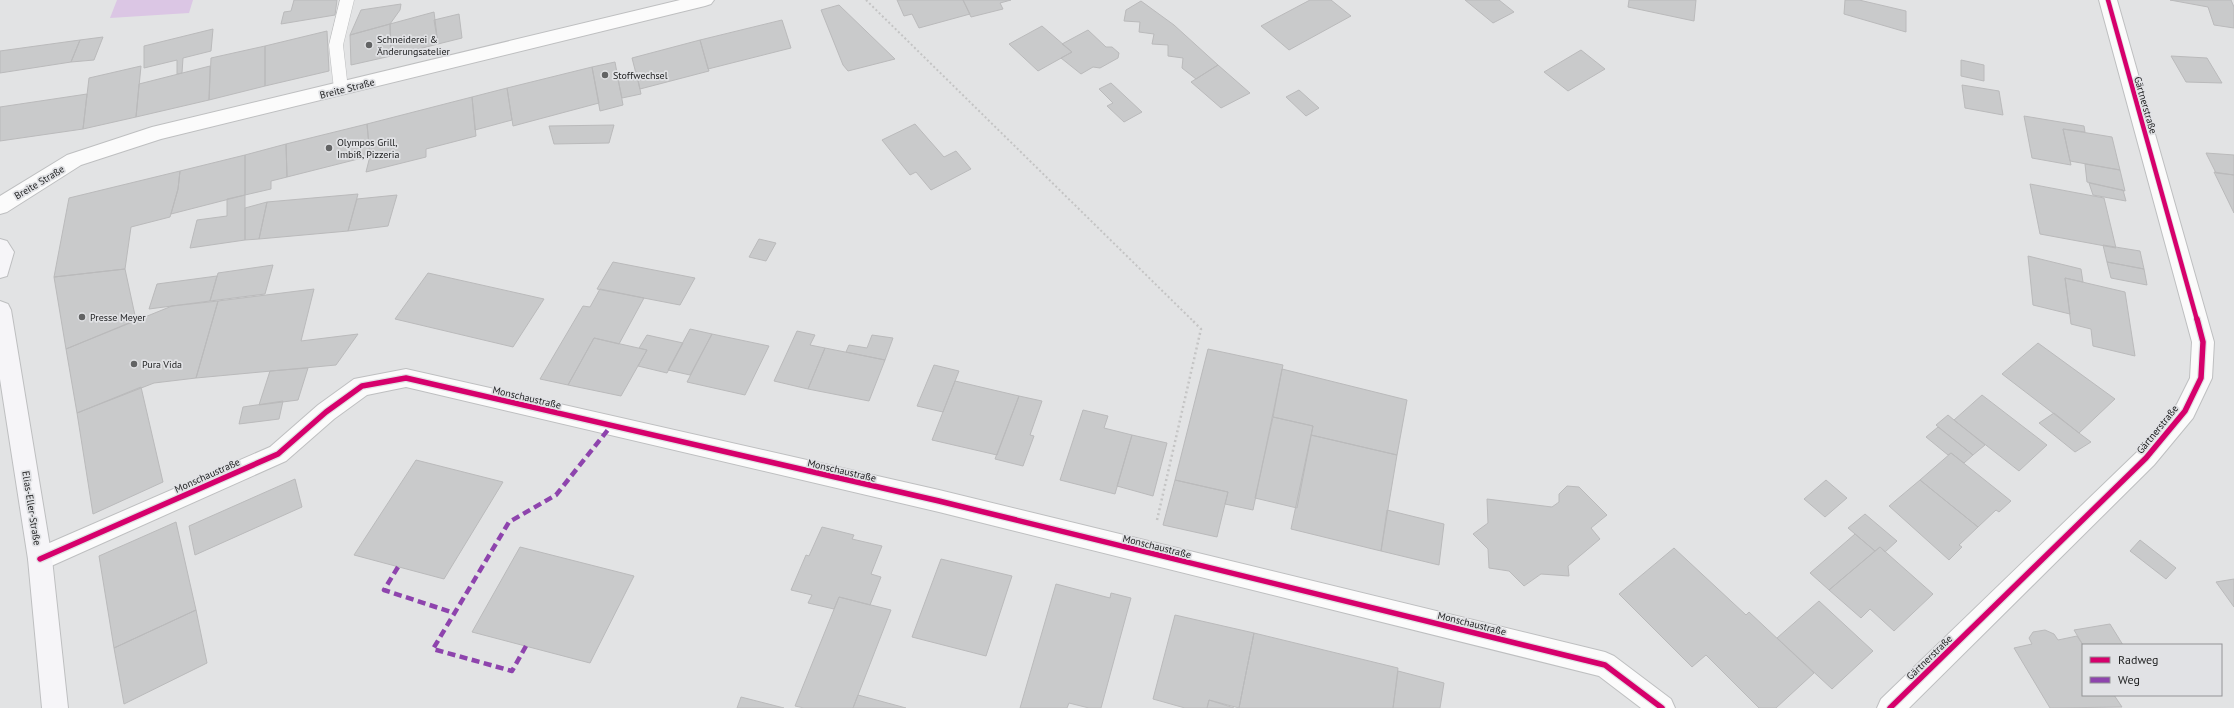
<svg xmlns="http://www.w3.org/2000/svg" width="2234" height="708" font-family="'PT Sans',sans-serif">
<rect width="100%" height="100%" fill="#e2e3e4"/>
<path fill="#dbc6e4" d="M117,0H193L189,13L110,18Z"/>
<path fill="#c9cacb" stroke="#bababb" d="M294,0H337L335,15L281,24L284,12L291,11Z
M897,0H963L970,14L919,28L912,14L904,16Z
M963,0H1011L1000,3L1003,9L971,17Z
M1310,0H1331L1351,16L1289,50L1261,26Z
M1465,0H1499L1514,12L1493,23Z
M1629,0H1696L1694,21L1628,7Z
M1845,0H1859L1906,11V32L1844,14Z
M2170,0H2231L2234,7V28L2214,25L2208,7Z
M1141,1L1174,25L1218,65L1196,79L1182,68L1183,58L1168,56V45L1152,44L1154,34L1139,32L1140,22L1124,21L1126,10Z
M401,4L400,10L390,24L350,35L361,10Z
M839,5L895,59L848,71L843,65L821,10Z
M434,12L438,44L391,56L390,24Z
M459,14L462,38L438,44L434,20Z
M782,20L791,48L708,69L700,40Z
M390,24L391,56L351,65L350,35Z
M1042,26L1072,52L1038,71L1009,44Z
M213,29L211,51L183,58L182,73L177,74V60L144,68V46Z
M1088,30L1106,47H1112L1119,53L1118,58L1100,68L1093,67L1081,74L1061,58L1072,52L1062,44Z
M327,31L329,71L265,86V46Z
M103,37L94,60L71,62L80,40Z
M80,40L71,62L0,73V51Z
M700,40L709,71L640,89L632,58Z
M265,46V86L209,100L211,58Z
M1581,50L1605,69L1568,91L1544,72Z
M2171,56L2207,58L2222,83L2186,82Z
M1961,60L1984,65V81L1961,76Z
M615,62L623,105L600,111L592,67Z
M1218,65L1250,93L1221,108L1191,82Z
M141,66L136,117L83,129L89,78Z
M210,66L209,100L136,117L139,84Z
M592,67L599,103L513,126L507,88Z
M636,71L641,94L622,98L617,75Z
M1111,83L1142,112L1124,122L1107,106L1113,103L1099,89Z
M1962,85L1999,91L2003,115L1965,108Z
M507,88L512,120L475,130L472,97Z
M1299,90L1319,108L1306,116L1286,97Z
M87,94L83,129L0,141V107Z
M472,97L476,136L426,149V157L366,172L370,156L367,124Z
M2024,116L2084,126L2085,132L2063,129L2071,165L2032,158Z
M367,124L370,156L287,177L286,144Z
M915,124L944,157L956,151L971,169L931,190L916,172L910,175L882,140Z
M614,125L609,143L554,144L549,126Z
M2063,129L2112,137L2120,170L2070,161Z
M286,144L287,177L271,181V189L245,195V155Z
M2206,153L2234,155V175L2216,173Z
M245,155V195L171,214L178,189L180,171Z
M2085,164L2120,170L2125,191L2087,182Z
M180,171L178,189L170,217L131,227L125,269L54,277L69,198Z
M2214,172L2234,175V213Z
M2089,183L2123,190L2126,201L2093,195Z
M2030,184L2104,198L2116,248L2040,234Z
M358,194L348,231L259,239L267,202Z
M245,195V240L190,248L197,220L227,216V199Z
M397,195L388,226L348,231L357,199Z
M267,202L259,239L245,240V208Z
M759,239L776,243L766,261L749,257Z
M2103,245L2140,251L2144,269L2107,262Z
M2028,256L2081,269L2083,282L2065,278L2070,314L2033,305Z
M613,262L695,278L680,305L597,289Z
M2107,262L2144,269L2147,285L2111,278Z
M273,265L265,294L210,301L218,273Z
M125,269L136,320L66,349L54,277Z
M428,273L544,299L513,347L395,319Z
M217,276L210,301L149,309L157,284Z
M2065,278L2125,292L2135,356L2093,346L2091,329L2071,324Z
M314,289L301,341L358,334L336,365L196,378L218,301Z
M600,289L644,298L619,344L594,338L568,385L540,379L583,306L590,307Z
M218,301L196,378L154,383L77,413L66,349L172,306Z
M690,329L712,334L690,375L668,370Z
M797,331L815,335L810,345L825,348L808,389L774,381Z
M712,334L769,346L745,395L687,382Z
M647,335L683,343L667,373L638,366L647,350L639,348Z
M872,335L893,338L885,360L846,352L849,345L867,348Z
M594,338L647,350L621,396L568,385Z
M2038,343L2115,399L2079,433L2002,374Z
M825,348L885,360L869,401L808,389Z
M1208,349L1283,365L1253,510L1225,504L1228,492L1175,480Z
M934,365L959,371L943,412L917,406Z
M308,368L298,400L259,405L270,371Z
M1282,369L1407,400L1397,455L1311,435L1313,426L1273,417Z
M955,381L1019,396L997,455L932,440Z
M141,387L163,482L93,514L77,413Z
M1982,395L2047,445L2019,471L1954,420Z
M1019,396L1042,401L1030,435L1034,436L1023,466L995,459Z
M283,401L279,419L239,424L243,407Z
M1083,410L1108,416L1104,428L1132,435L1115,494L1060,480Z
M2054,413L2079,433L2091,442L2075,452L2039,423Z
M1948,415L1954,420L1985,445L1973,455L1936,425Z
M1273,417L1313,426L1297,508L1255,498Z
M1938,427L1973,455L1964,463L1951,453L1948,455L1926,437Z
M1132,435L1167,443L1153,496L1117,486Z
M1311,435L1397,455L1381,551L1291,529Z
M1951,453L2011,501L1999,512L1996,510L1978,527L1920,480Z
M416,460L503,482L444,579L354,555Z
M295,479L302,507L195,555L189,526Z
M1175,480L1228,492L1217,537L1163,525Z
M1826,480L1847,498L1825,517L1804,499Z
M1920,480L1978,527L1959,545L1962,547L1949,560L1889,506Z
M1567,486L1579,487L1607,515L1591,528L1600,539L1568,566L1569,576L1541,574L1524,586L1509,571L1489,568L1488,549L1473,534L1488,523L1487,499L1552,507L1559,502V494Z
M1387,510L1444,524L1439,565L1381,551Z
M1865,514L1897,541L1885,552L1880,547L1875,551L1848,528Z
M176,522L196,610L114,648L99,556Z
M822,527L854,535L852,539L882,546L871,574L881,577L870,605L839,597L834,609L808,603L812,595L791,590L806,555L809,556Z
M1855,534L1875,551L1829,590L1810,573Z
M2140,540L2176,568L2166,579L2130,551Z
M520,547L634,576L590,663L472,632Z
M1880,547L1933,594L1894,631L1870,609L1861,618L1829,590Z
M1674,548L1746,615L1749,612L1814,673L1776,708H1759L1706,655L1692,667L1619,594Z
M941,559L1012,576L986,656L912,637Z
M2234,579V607L2216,582Z
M1056,584L1110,598L1111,593L1131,598L1101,708H1089L1069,703L1067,708H1020Z
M839,597L891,610L853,708H804L795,706Z
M1819,601L1873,651L1832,689L1777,638Z
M196,610L207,663L124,704L114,648Z
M1175,615L1254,633L1239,708L1209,700L1207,708H1185L1153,699Z
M2110,624L2123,645H2083L2074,630Z
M2045,630L2054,634L2058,640L2077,636L2083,645V695H2114L2122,707L2050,708L2014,648L2032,644L2029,638L2033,632Z
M1254,633L1398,668L1393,708H1239Z
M1398,671L1444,683L1440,708H1393Z
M858,695L906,708H853Z
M741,697L784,708H737Z
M1209,700L1234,708H1207Z"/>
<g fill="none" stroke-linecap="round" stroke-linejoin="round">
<g stroke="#bebfc0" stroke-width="1">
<path id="lane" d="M340,0H354L343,45L348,89L346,93H336L334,89L329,45Z"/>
</g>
<g stroke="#bebfc0" stroke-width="2">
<path id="street" d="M680,0H714L711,4L705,6L161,139L81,165L7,212L0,214V196L67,155L152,127Z
M2099,0H2117L2214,342L2212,378L2193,418L2154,465L1909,708H1877L1881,699L2138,451L2177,404L2190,378L2192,342Z
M406,369L939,490L1605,652L1614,656L1671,699L1675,708H1641L1599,676L939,512L406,387L367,395L334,419L286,461L49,567L40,570L31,567L28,559L31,551L270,447L318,405L354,379Z"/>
</g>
<g stroke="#bebfc0" stroke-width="2">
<path id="secondary" d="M0,239L7,241L14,252L7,276L0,278Z
M0,301L8,304L11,310L52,559L68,708H42L28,559L0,379Z"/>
</g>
<path stroke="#c4c4c4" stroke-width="2" stroke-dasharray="2 2.5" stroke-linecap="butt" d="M866,0L1192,320"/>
<path stroke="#c4c4c4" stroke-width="2.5" stroke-dasharray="2 3" stroke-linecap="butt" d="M1157,520L1201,329L1191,319"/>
<use href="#lane" fill="#fbfbfb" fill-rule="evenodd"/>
<use href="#street" fill="#fbfbfb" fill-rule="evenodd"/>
<use href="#secondary" fill="#f6f5f8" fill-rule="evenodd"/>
<path stroke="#8e44ad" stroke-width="4.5" stroke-dasharray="8 4.5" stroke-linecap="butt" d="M398,567L384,590L454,613
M526,646L512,671L433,649L509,522L556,495L611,426"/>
<g stroke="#e1e2e5" stroke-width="6">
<path id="cycleway-far1" d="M2108,0L2197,320"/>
</g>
<g stroke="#e1e2e5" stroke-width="8">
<path id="cycleway" d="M40,559L278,454L326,412L362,386L406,378L939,501L1605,665L1662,708
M1890,708L2146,458L2185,411L2201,378L2203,342L2197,319"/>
</g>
<use href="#cycleway-far1" stroke="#d6006c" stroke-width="4.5"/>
<use href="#cycleway" stroke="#d6006c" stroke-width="5.5"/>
</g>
<g fill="#626364" stroke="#e1e2e5" stroke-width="1.5">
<circle cx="369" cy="45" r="4"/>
<circle cx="605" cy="75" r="4"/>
<circle cx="329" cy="148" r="4"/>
<circle cx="82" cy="317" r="4"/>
<circle cx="134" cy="364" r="4"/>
</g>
<g text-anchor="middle" stroke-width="3.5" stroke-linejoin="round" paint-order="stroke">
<g font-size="10" fill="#1d1e1f" stroke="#e1e2e5" text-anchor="start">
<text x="377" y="43">Schneiderei &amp;<tspan x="377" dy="12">Änderungsatelier</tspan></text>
<text x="613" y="79">Stoffwechsel</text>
<text x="337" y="146">Olympos Grill,<tspan x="337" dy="12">Imbiß, Pizzeria</tspan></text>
<text x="90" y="321">Presse Meyer</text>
<text x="142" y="368">Pura Vida</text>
</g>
<g font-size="10" fill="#1d1e1f" stroke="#e1e2e5">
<text transform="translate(347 88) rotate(-14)" y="4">Breite Straße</text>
<text transform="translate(2146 105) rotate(74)" y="4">Gärtnerstraße</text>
<text transform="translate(39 182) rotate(-31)" y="4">Breite Straße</text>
<text transform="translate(527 397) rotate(13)" y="4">Monschaustraße</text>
<text transform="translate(2157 429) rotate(-51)" y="4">Gärtnerstraße</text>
<text transform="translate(842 470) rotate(13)" y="4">Monschaustraße</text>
<text transform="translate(207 475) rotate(-24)" y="4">Monschaustraße</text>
<text transform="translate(32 508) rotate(81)" y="4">Elias-Eller-Straße</text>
<text transform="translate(1157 546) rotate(14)" y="4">Monschaustraße</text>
<text transform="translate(1472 623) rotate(14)" y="4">Monschaustraße</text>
<text transform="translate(1929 657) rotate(-44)" y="4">Gärtnerstraße</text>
</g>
</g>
<rect x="2082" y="644" width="140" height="52" fill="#e1e2e5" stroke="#939496"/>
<rect x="2090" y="657" width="20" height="6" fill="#d6006c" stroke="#939496"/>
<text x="2118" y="664" font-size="12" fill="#1d1e1f">Radweg</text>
<rect x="2090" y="677" width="20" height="6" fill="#8e44ad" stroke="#939496"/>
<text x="2118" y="684" font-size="12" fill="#1d1e1f">Weg</text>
</svg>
